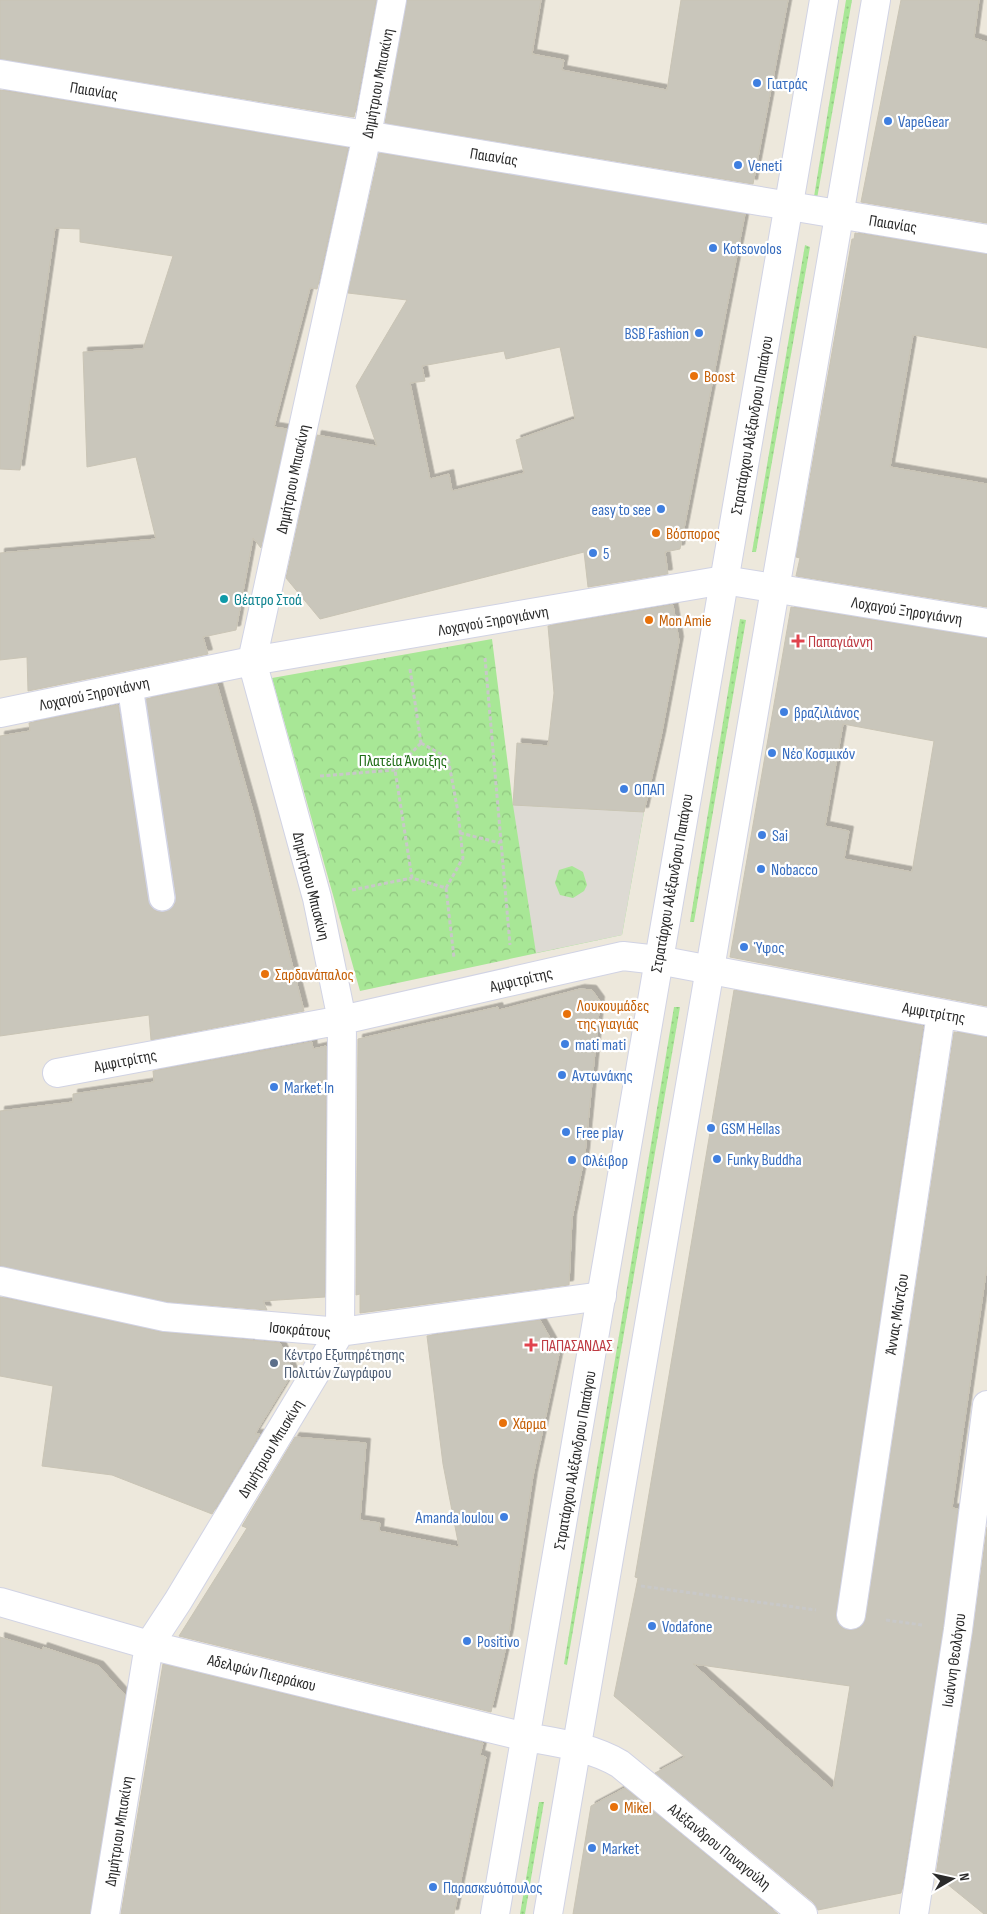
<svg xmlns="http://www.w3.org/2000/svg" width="987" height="1914" font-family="'Sofia Sans Condensed',sans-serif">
<defs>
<pattern id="grass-dots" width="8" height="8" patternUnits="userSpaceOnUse" patternTransform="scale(1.25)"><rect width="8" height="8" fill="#a8e796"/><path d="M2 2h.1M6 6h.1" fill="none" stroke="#91c681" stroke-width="1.8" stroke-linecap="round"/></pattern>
<pattern id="forest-crowns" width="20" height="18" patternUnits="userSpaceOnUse" patternTransform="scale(1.25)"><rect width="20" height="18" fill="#a8e796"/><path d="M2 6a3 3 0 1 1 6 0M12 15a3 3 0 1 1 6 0" fill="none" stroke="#91c681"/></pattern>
<filter id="shadow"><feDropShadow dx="4.5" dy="-4.5" stdDeviation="0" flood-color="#0004"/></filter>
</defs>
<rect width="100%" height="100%" fill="#ede8dc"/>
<path fill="url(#grass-dots)" d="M846,0H852L815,210L812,209Z
M805,245L810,247L756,552H752Z
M740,619L746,620L694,922H690Z
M674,1007H680L567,1665L564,1664Z
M539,1802H544L525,1914H520Z"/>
<path fill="url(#forest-crowns)" d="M492,639L513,805L644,812L622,935L360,991L272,678Z"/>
<path fill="#dddad3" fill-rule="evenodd" d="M513,805L644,812L622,935L536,953ZM572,866L583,872L587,885L584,891L573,898L560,895L555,883L559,870Z"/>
<path fill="#c9c6bb" stroke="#c9c4b5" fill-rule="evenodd" filter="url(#shadow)" d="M0,0H376L354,117L0,59Z
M407,0H541L532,54L564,60L562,70L667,90L681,0H788L753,184L385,123Z
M901,0H979L974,38L987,42V223L861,202Z
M0,90L348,148L317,289L310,288L274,427L287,429L261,548L253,538L236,630L203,637L208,654L28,691L27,657L0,660V553L156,539L136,457L87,467L83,352L143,349L173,256L80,242V229L55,228L20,470L0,469Z
M379,153L745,214L680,549L665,552L668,574L588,587L584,552L320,619L286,578L317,435L377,446L356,386L407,300L348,293ZM560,347L575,419L516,440L524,473L452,491L449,474L430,479L410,383L425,381L422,366L504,351L506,359Z
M855,233L987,254V348L913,335L890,467L987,484V607L796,576L800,558L796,557L852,239H854Z
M673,605L679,641L661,737L644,812L513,805L517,743L548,746L554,693L548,626Z
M791,607L987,638V1006L730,957ZM843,724L934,741L912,872L844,859L849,831L825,826Z
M217,684L254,815L304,1011L151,1040L149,1015L0,1036V736L30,731L29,723L118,705L148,900L151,907L156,911L165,912L175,904L176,896L146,699Z
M580,989L592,990L600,1001L585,1154L572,1219L569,1285L360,1313V1294L356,1295L358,1039L498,1007L499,1010Z
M734,990L923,1026L836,1613L837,1621L841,1627L848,1630L857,1629L863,1624L866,1617L954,1032L987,1037V1266L952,1508L958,1509L943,1628L901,1893L818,1910L813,1902L655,1773L685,1757L614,1696L638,1578L635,1577ZM693,1664L850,1686L833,1789Z
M312,1042L313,1049L326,1046L325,1297L263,1301L267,1310L167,1302L0,1266V1111L73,1102V1094L154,1082L153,1071Z
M0,1297L162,1332L280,1343L293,1372L255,1434H260L212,1514L112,1475L42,1466L53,1386L0,1376Z
M540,1320L559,1354L533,1476L509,1634L491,1712L179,1636L247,1528L242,1526L295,1437L366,1443L360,1520L380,1523L379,1531L459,1547L443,1464L427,1336Z
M987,1527V1914H984L936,1875L973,1632Z
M0,1637L42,1650L43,1647L99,1666L125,1695L90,1914H0Z
M163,1664L483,1743L480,1755L486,1757L454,1914H121Z
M625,1788L778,1914H573L591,1806Z"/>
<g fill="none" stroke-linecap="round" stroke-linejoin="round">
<g stroke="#d1d3e4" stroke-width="28">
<path id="service" d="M130,686L162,898"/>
</g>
<g stroke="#d1d3e4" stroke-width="30">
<path id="minor" d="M0,74L987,239
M0,713L252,661L724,580L987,623
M57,1073L342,1020L623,956L658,960L987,1022
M0,1281L165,1317L340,1332L602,1296
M0,1602L149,1645L526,1737
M851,1615L941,1014
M105,1914L149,1645L178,1601L340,1332L342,1020L317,898L252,661L367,135L392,0
M914,1914L958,1630L987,1405"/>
</g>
<g stroke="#d1d3e4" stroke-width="30">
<path id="tertiary" d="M526,1737C559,1743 591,1747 620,1764L803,1914
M495,1914L824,0
M548,1914L876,0"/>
</g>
<path stroke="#c8c8c8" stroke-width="3" stroke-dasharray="4 2.5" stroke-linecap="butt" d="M485,658L510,945
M410,669L421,743
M421,743L448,758L458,812L463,858L446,888L412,878L395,770Z
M320,776L395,770
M460,833L500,843
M446,888L454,958
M352,890L412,878
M641,1586L816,1610
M886,1620L922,1625"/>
<use href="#service" stroke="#fff" stroke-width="25"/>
<use href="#minor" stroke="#fff" stroke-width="28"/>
<use href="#tertiary" stroke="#fff" stroke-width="28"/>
</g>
<g fill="#3f7fe0" stroke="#fff" stroke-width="2">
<circle cx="757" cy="83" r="5"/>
<circle cx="888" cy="121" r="5"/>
<circle cx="738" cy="165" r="5"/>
<circle cx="713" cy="248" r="5"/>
<circle cx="699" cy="333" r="5"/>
<circle cx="661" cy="509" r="5"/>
<circle cx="593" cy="553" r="5"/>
<circle cx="784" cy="712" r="5"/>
<circle cx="772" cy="753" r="5"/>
<circle cx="624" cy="789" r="5"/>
<circle cx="762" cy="835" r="5"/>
<circle cx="761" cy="869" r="5"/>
<circle cx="744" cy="947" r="5"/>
<circle cx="565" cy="1044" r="5"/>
<circle cx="562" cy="1075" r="5"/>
<circle cx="274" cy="1087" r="5"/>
<circle cx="711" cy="1128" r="5"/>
<circle cx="566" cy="1132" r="5"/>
<circle cx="717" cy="1159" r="5"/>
<circle cx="572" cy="1160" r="5"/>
<circle cx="504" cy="1517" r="5"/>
<circle cx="652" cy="1626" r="5"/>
<circle cx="467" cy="1641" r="5"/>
<circle cx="592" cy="1848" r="5"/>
<circle cx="433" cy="1887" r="5"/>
</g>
<g fill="#e8710a" stroke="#fff" stroke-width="2">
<circle cx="694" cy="376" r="5"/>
<circle cx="656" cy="533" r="5"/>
<circle cx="649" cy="620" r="5"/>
<circle cx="265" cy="974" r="5"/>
<circle cx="567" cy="1014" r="5"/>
<circle cx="503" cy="1423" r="5"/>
<circle cx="614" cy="1807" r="5"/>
</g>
<circle fill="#0f9aa8" stroke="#fff" stroke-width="2" cx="224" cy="599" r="5"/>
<g fill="#e0444e" stroke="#fff" stroke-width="2">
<path d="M795.5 633.5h5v5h5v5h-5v5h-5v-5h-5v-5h5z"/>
<path d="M528.5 1337.5h5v5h5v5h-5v5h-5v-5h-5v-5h5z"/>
</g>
<circle fill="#5c6f8a" stroke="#fff" stroke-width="2" cx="274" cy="1363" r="5"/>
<g text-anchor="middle" stroke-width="4.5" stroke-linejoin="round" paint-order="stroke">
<g font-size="16" fill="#2b2b2b" stroke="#fff">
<text transform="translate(377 83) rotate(-79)" y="6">Δημήτριου Μπισκίνη</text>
<text transform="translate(94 90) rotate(9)" y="6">Παιανίας</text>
<text transform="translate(494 156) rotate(9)" y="6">Παιανίας</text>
<text transform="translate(893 223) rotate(9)" y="6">Παιανίας</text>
<text transform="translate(751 425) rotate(-80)" y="6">Στρατάρχου Αλέξανδρου Παπάγου</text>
<text transform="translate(292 479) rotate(-78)" y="6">Δημήτριου Μπισκίνη</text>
<text transform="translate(907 610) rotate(9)" y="6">Λοχαγού Ξηρογιάννη</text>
<text transform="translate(493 620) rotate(-10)" y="6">Λοχαγού Ξηρογιάννη</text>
<text transform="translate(94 693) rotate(-12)" y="6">Λοχαγού Ξηρογιάννη</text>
<text transform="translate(671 883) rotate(-80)" y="6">Στρατάρχου Αλέξανδρου Παπάγου</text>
<text transform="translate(312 886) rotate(76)" y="6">Δημήτριου Μπισκίνη</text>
<text transform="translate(521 979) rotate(-13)" y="6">Αμφιτρίτης</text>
<text transform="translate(934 1012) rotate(10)" y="6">Αμφιτρίτης</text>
<text transform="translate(125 1060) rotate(-11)" y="6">Αμφιτρίτης</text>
<text transform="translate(896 1314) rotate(-81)" y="6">Άννας Μάντζου</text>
<text transform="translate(300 1329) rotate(5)" y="6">Ισοκράτους</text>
<text transform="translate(270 1448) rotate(-59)" y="6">Δημήτριου Μπισκίνη</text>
<text transform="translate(574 1460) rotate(-80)" y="6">Στρατάρχου Αλέξανδρου Παπάγου</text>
<text transform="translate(953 1660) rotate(-82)" y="6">Ιωάννη Θεολόγου</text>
<text transform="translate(262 1672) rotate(14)" y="6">Αδελφών Πιερράκου</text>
<text transform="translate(118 1831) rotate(-81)" y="6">Δημήτριου Μπισκίνη</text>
<text transform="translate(720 1846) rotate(39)" y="6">Αλέξανδρου Παναγούλη</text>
</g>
<g font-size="16" fill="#366cbe" stroke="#fff" text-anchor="start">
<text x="767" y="89">Γιατράς</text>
<text x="898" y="127">VapeGear</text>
<text x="748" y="171">Veneti</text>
<text x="723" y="254">Kotsovolos</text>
<text x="689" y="339" text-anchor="end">BSB Fashion</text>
<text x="651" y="515" text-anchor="end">easy to see</text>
<text x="603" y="559">5</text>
<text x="794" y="718">βραζιλιάνος</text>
<text x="782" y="759">Νέο Κοσμικόν</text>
<text x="634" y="795">ΟΠΑΠ</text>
<text x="772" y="841">Sai</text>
<text x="771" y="875">Nobacco</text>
<text x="754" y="953">Ύφος</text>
<text x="575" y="1050">mati mati</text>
<text x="572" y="1081">Αντωνάκης</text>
<text x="284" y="1093">Market In</text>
<text x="721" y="1134">GSM Hellas</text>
<text x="576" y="1138">Free play</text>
<text x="727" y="1165">Funky Buddha</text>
<text x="582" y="1166">Φλέιβορ</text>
<text x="494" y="1523" text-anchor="end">Amanda loulou</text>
<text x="662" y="1632">Vodafone</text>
<text x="477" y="1647">Positivo</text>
<text x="602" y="1854">Market</text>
<text x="443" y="1893">Παρασκευόπουλος</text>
</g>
<g font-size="16" fill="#c56008" stroke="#fff" text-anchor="start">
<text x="704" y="382">Boost</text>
<text x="666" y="539">Βόσπορος</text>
<text x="659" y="626">Mon Amie</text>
<text x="275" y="980">Σαρδανάπαλος</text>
<text x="577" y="1011">Λουκουμάδες<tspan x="577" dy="18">της γιαγιάς</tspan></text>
<text x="513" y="1429">Χάρμα</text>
<text x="624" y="1813">Mikel</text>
</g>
<g font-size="16" fill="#0d838f" stroke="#fff" text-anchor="start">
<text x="234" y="605">Θέατρο Στοά</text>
</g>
<g font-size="16" fill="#be3a42" stroke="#fff" text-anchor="start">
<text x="808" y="647">Παπαγιάννη</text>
<text x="541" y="1351">ΠΑΠΑΣΑΝΔΑΣ</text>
</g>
<g font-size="16" fill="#1f6c16" stroke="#fff">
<text x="403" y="766">Πλατεία Άνοιξης</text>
</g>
<g font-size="16" fill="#4e5e75" stroke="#fff" text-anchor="start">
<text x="284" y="1360">Κέντρο Εξυπηρέτησης<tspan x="284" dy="18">Πολιτών Ζωγράφου</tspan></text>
</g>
</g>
<g transform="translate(952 1879) rotate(81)" stroke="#ffffff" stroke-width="4" paint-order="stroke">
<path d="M0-4L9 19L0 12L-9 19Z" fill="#2b2b2b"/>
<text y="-8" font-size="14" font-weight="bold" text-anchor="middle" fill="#2b2b2b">N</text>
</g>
</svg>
